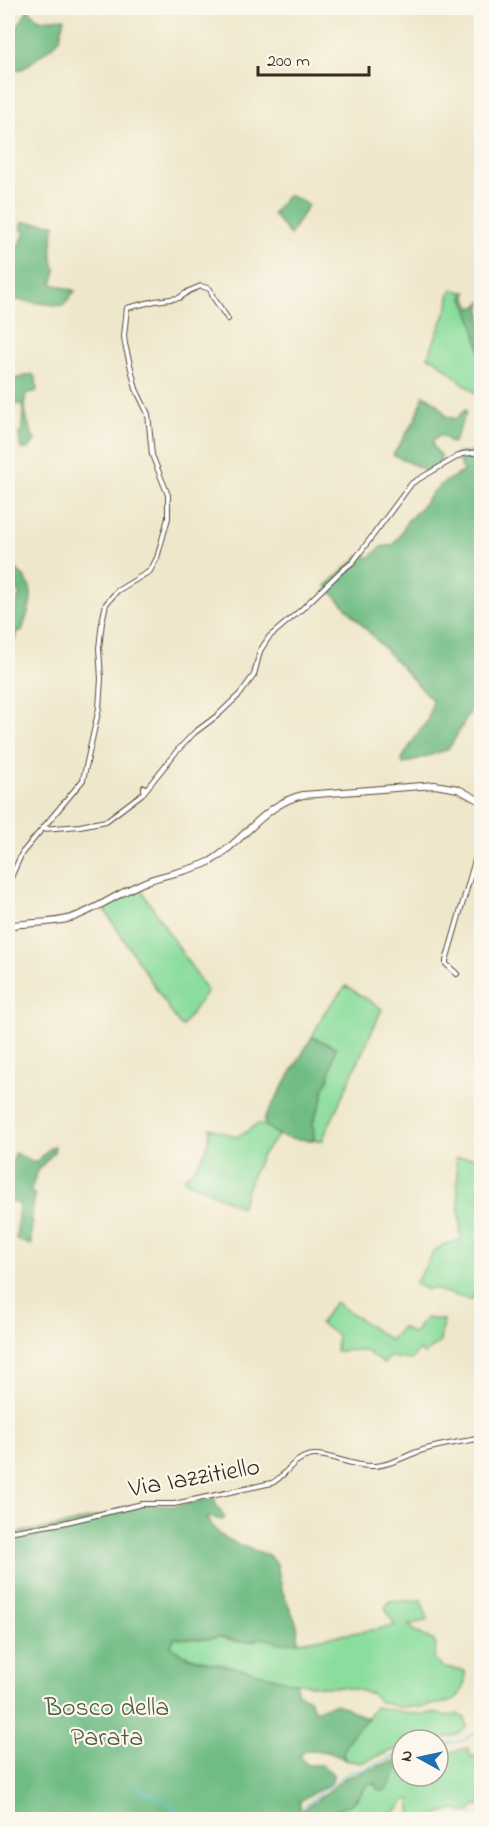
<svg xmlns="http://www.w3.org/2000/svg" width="489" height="1827" font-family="'Indie Flower',sans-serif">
<rect width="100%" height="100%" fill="#fbf7ec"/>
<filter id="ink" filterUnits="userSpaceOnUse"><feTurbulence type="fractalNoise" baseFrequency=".0167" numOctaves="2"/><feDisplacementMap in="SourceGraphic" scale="12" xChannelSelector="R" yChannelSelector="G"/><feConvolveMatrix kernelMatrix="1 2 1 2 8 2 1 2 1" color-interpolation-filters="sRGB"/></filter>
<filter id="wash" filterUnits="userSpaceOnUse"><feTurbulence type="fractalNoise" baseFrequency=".008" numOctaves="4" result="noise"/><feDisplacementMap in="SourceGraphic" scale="24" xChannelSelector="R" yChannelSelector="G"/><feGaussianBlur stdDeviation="1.35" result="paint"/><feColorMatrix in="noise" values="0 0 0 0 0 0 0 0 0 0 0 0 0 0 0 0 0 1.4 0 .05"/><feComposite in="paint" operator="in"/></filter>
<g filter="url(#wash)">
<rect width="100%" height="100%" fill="#efe7cb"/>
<path fill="#8bdd9d" stroke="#63845e" stroke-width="1.5" d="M452,289L463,292C464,305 472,316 475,328C481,350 481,370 481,392L478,395L434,359L428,357L448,306L449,296Z
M139,887L207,991L182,1027L179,1024L102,906Z
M346,986L382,1009L322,1141L314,1140L313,1122L323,1098V1090L329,1078L312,1037L324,1013Z
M257,1124L266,1125L278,1136L262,1155L251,1178L241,1207L186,1181L184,1178C200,1164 209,1150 210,1128L236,1137L246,1132Z
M481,1156V1296H477L470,1300L431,1288L427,1290L415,1284L434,1251L445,1244L461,1240L456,1158Z
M335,1302L390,1340L402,1327L413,1334L425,1318L443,1320L440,1342L424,1354L419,1350L411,1360L389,1357L384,1364L364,1350L336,1351L337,1335L320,1323Z
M421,1599L428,1620L408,1625L418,1633L434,1641L436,1646L434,1660L445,1668L465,1671V1683L458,1697L453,1701L421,1707H399L380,1702L372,1694L353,1689L341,1687H325L278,1680L261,1674L227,1665L211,1663L176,1652L171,1646L174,1638L206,1639L220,1637L238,1642L253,1641L261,1638L299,1642L395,1626L385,1608L389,1601C399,1599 411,1604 421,1599Z
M375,1707L416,1714L434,1713L447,1716L457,1714L465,1718L467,1726C458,1742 419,1740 402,1740V1747L361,1763L346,1760L343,1755C345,1736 365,1723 375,1707Z
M468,1748L471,1757L481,1755V1805L474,1806L471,1812H463L455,1809L423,1819H412L410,1800L407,1799L397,1810L376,1819H321C329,1809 344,1810 354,1802C360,1797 364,1789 369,1783H375L378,1786L385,1788L391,1782L398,1767H402V1776H438V1755Z"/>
<path fill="#70bc84" stroke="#567351" stroke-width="1.5" d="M28,9L39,20L64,18L60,38L54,45L24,68L8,72V44Z
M287,195L294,197L308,205L290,235L273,214Z
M23,222L55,224C52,240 49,255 56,270L52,284L75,291L63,306L8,299V267L11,266L13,254L23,238L24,230L20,229Z
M463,292H467L466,296L471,308L478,306L481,302V356L474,326L463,298Z
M32,374L36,378L37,390L35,392L26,393C22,409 28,426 35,441L28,449H21L19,434L22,430L23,404H8V381Z
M424,395L438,404L446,416L456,419L465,410L466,413L454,442L451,443L445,437L439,435L433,440V446L441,456V464L429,472L393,455L416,418Z
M481,451L482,671L472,682L481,691V694L451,745L446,750L403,764L402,759L421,728L427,722L433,701L326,586L359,556L371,557L381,547L393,545L401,534L407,521L418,511L432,493L443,483L464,471L455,455L461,453Z
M8,561C14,568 24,575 28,583C36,597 26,617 22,631H17L14,642L8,640V622L11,620L20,593L14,586L8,589Z
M312,1037L336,1047L329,1078L323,1090V1098L313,1122L314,1140C292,1139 282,1141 265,1125L264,1119Z
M55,1146L54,1152L39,1169L30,1191L35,1195L32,1212L31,1245L16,1240L19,1204L8,1201V1168L12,1164L15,1153L36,1163L51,1147Z
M214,1498L217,1507L225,1518L222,1520L209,1517L206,1518L220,1535L239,1545L268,1555L277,1564L282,1590L297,1625L299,1642L277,1643L272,1640L261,1638L246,1642L220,1637L206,1639L174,1638L171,1646C185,1662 226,1665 246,1670C263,1674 279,1680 296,1683L297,1692L309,1699L315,1711C345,1696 342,1710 368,1718C357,1728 345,1741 343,1755L346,1760C331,1752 320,1749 304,1751L300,1757L307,1765H322L333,1774C333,1787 323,1787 313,1793C308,1795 305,1799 300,1801V1813L345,1778L402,1758V1767L398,1768L391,1782L384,1791L379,1790L375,1783H369L353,1803L322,1816L321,1819H8V1534L60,1526L145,1505L175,1506Z"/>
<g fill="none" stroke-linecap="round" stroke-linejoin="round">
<path stroke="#5dc7d7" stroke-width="1.5" d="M438,1746L464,1740L482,1729
M137,1787C157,1799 173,1802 189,1820
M290,1820L323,1790L350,1772L362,1770L395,1756L402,1755"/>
</g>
</g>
<g filter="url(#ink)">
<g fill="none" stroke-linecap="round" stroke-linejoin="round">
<g stroke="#564638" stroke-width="6">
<path id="minor" d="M144,792L176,752L194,733L218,715L240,694L254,675L260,651L269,637L302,609L340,572L353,562L412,483L462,454L482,452
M43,829L80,826L106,821L142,794L144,792V787
M8,884L22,853L83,780L99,708L101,679L99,648L102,622L106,604L117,591L150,571L157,558L168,518V495L152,455L148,414L136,389L125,344L124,336L127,308L155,301L179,298L189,291L201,286L210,289L213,297L228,319
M457,974L446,964V961L482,836
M8,1532L63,1523L142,1504H174L272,1483C286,1476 291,1460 308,1456C327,1451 352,1468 375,1466C393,1465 406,1455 423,1450C442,1444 462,1442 482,1438"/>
</g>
<g stroke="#564638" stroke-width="8">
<path id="secondary" d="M8,926C28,922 51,924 71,918C99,909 122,890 150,880C170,873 192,871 211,861C243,842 265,803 303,795L435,785L458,789L482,802"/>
</g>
<use href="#minor" stroke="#fff" stroke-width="4"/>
<use href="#secondary" stroke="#fff" stroke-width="6"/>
</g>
</g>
<g text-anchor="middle" stroke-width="4.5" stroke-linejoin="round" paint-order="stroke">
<g font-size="26" fill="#3b2a1e" stroke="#fbf7ec">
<text transform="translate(194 1476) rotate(-10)" y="9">Via Iazzitiello</text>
</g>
<g font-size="26" fill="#4f573e" stroke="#fbf7ec">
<text x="107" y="1715">Bosco della<tspan x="107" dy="30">Parata</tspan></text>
</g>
</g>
<rect width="489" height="1827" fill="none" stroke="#fbf7ec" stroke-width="30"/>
<g transform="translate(420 1758) rotate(278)"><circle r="28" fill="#fbf7ec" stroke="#aea59a" stroke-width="1.5"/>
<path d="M0-4.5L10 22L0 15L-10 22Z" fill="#1f6fb2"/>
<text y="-9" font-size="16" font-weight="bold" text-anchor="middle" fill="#3b2a1e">N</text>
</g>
<path d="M258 66v9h111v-9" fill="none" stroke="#3b2a1e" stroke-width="3"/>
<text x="267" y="66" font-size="18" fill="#3b2a1e" stroke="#fbf7ec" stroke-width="4.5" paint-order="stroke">200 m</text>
</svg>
